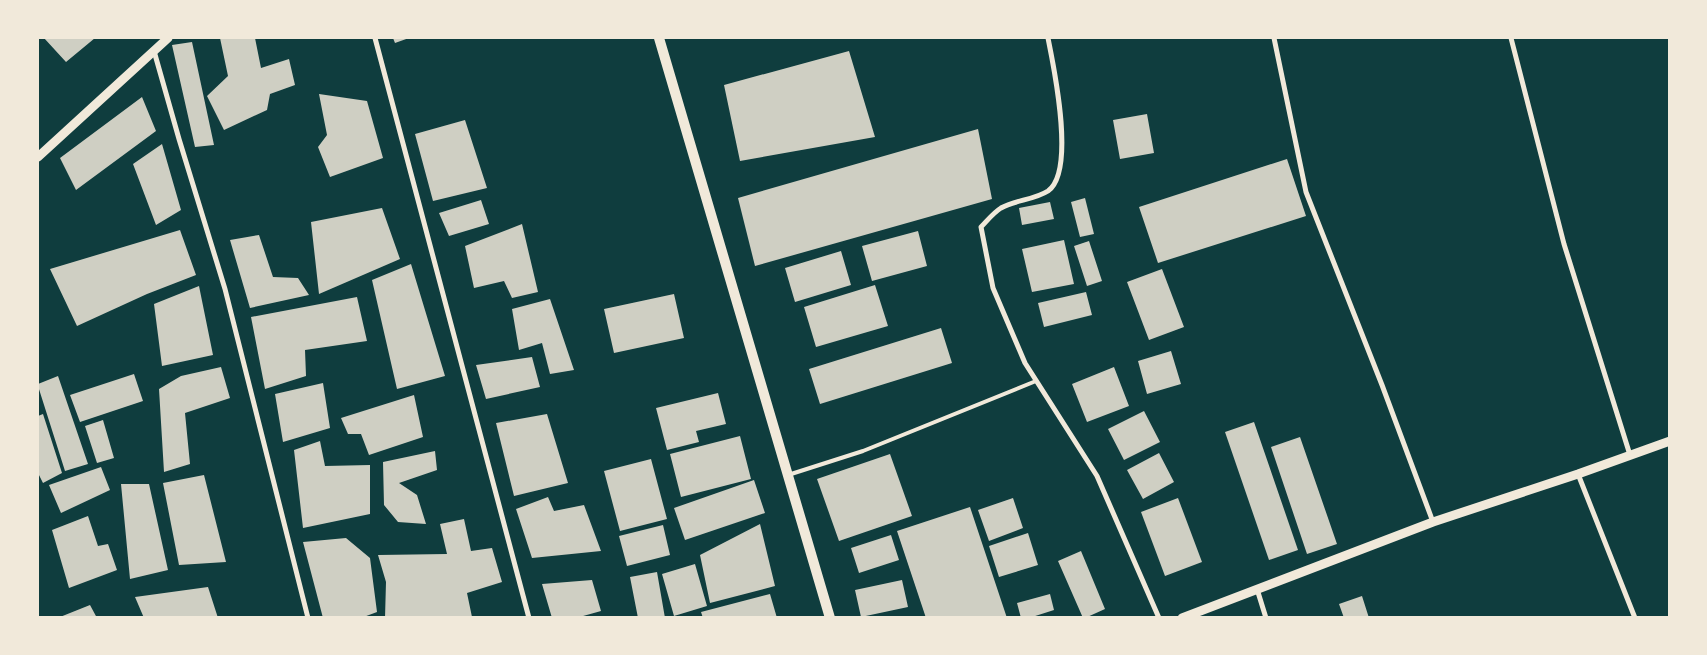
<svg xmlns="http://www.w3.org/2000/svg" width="1707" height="655" font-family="'PT Serif',serif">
<rect width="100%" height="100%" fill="#0f3d3e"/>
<path fill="#cfcfc3" d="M44,38H95L66,62Z
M220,38H255L261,68L289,59L295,85L270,94L267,110L224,130L207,96L228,76Z
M393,38H409L395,43Z
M192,42L214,145L195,147L172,45Z
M849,51L875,137L740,161L724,85Z
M319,94L367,101L383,158L330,177L318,147L327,135Z
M142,97L156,131L76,190L60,158Z
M1147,114L1154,153L1120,159L1113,120Z
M465,120L487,188L433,201L415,134Z
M978,129L992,199L755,266L738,198Z
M162,144L181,210L156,225L133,164Z
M1287,159L1306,216L1158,263L1139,207Z
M1085,198L1094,234L1080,237L1071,202Z
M481,200L489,224L449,236L439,213Z
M1050,202L1054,219L1022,225L1019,208Z
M382,208L400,259L319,294L311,222Z
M522,224L538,292L512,298L504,281L474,288L465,246Z
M180,230L196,275L147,294L77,326L50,269Z
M918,231L927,266L872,281L862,246Z
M259,235L273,277L298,278L309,295L250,308L230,240Z
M1064,240L1074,284L1032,292L1022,249Z
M1089,241L1102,281L1087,286L1074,246Z
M841,251L851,285L795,302L785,268Z
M411,264L445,376L397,389L372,280Z
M1162,269L1184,327L1149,340L1127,282Z
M875,285L888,326L816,347L804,307Z
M199,286L213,355L162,366L154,304Z
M1086,292L1092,315L1044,327L1038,303Z
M674,294L684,338L614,353L604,309Z
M357,297L367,341L305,350L306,376L265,389L251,317Z
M550,299L574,370L550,374L542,343L519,350L512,309Z
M941,328L952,363L820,404L809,369Z
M1171,351L1181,384L1147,394L1138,361Z
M532,357L540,387L486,399L476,365Z
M221,367L230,398L185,413L190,464L164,472L159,389L181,376Z
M1114,367L1129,406L1087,422L1072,384Z
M134,374L143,401L80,422L70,395Z
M58,376L88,464L65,471L38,386V384Z
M323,383L330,428L283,442L275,394Z
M718,393L726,424L696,431L699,442L667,450L656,408Z
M414,395L423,437L369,455L361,434H348L341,418Z
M1144,411L1160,442L1124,460L1108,429Z
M43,414L62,473L43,483L38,473V416Z
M547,414L568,483L514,496L496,423Z
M103,420L114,458L97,463L85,426Z
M1254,422L1298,550L1269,560L1225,432Z
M740,436L751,479L681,497L670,454Z
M1300,437L1337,544L1307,554L1271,447Z
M320,441L325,466L370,465V514L303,528L294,450Z
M435,451L437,470L399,483L417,495L426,524L398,522L384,505L383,462Z
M1159,453L1174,482L1143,499L1127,470Z
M890,454L912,516L839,541L817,479Z
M651,459L667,519L620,531L604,471Z
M101,467L110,490L61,513L49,485Z
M204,475L226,562L179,565L163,483Z
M754,480L765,513L685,540L674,508Z
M121,484H149L168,570L130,579Z
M548,497L554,511L584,505L601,551L532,558L516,509Z
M1013,498L1023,528L989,541L978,510Z
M1178,498L1202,562L1165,576L1141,512Z
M970,507L1007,618H926L897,531Z
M88,516L98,546L108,544L117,570L69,588L52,530Z
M464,519L471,551L492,548L502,582L467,593L472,617L385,618L386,582L378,555L447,554L440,524Z
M760,524L775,586L710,603L700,555Z
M663,525L670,555L627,566L619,536Z
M1028,533L1038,565L999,577L989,546Z
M891,535L899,560L859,573L851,548Z
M346,538L370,558L377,612L361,618H323L303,542Z
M1081,551L1105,609L1085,618H1083L1058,561Z
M695,564L707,606L674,616L662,574Z
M657,572L665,618H638L630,577Z
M592,580L601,611L576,618H552L542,584Z
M902,580L908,607L861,617L855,590Z
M208,587L218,618H144L135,597Z
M770,594L777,618H703L701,612Z
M1050,594L1054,610L1029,618H1021L1017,603Z
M1362,596L1369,618H1344L1339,604Z
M90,605L97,618H60V617Z"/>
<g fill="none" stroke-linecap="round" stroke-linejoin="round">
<path stroke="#f1e9da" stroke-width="4" d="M788,475L863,451L1036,381"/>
<path stroke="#f1e9da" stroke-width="5" d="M375,38L529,618
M1048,38C1054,68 1076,171 1048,191C1034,200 1015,200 1001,208C993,213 987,221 981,227L993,288L1025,363L1097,476L1159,618
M1274,38L1306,192L1382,385L1433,522
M1511,38L1564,244L1630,455
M154,51L179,139L225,289L308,618
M1578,474L1635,618
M1257,589L1266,618"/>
<path stroke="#f1e9da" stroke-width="9" d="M38,157L168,38
M1182,618L1433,522L1578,474L1670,441"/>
<path stroke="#f1e9da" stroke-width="10" d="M659,38L830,618"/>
</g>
<rect width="1707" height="655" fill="none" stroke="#f1e9da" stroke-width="78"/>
</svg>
